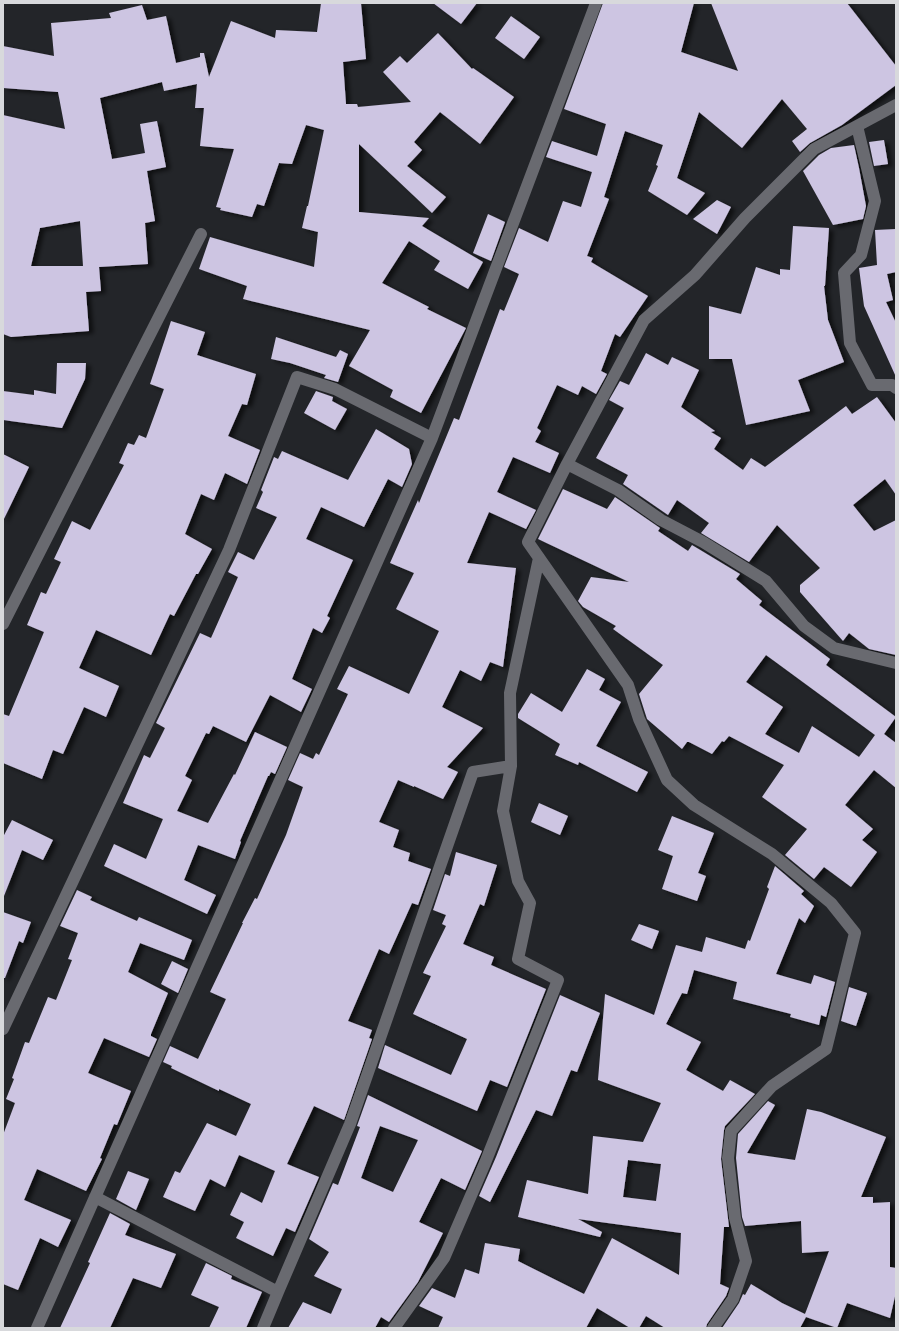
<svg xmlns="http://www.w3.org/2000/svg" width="899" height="1331" font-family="'Exo 2',sans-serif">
<defs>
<filter id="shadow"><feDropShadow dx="4.5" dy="2.5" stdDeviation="2" flood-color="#0009"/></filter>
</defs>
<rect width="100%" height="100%" fill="#232529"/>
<path fill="#cdc5e2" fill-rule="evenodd" filter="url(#shadow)" d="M321,3H361L366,59L343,62L346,104H357L358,107L411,102L383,72L400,56L407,63L438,33L472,69L473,68L514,97L480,144L440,112L414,142L422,150L407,166L446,197L432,213L359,144V212L429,218L422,226L483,262L468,289L434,270L440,261L409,241L382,283L429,307L427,309L466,328L421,413L390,397L393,390L349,366L370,330L243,299L247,286L199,269L210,237L314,267L318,232L302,228L307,206H308L324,130L306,125L292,164L279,163L264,206L257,204L252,217L220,210L221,208L216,207L234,149L200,146L204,108H195L197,84L164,91L162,82L100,98L112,159L145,153L140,124L157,121L166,167L147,171L155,221L145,223L148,264L99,267L101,291L86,292L89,331L11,337L3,334V115L65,129L58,92L3,88V46L54,56L51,23L111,18L109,13L142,5L147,20L166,16L176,63L200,57V53H204L209,77L231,21L275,38L276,30L317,32ZM80,221L83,266H31L40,228Z
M433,3H477L461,24Z
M603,3H694L681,52L738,71L711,3H847L896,66V85L842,125L810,143L800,152L792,141L807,129L782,99L742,148L699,112L677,178L705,193L687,215L648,191L658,166L656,165L663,145L625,131L604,197L609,199L587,256L593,258L591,262L648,296L620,337L615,334L601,371L607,374L596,394L582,386L578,395L557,385L537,428L541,431L535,442L559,453L550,473L513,457L497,492L536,510L526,529L489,512L467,563L516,568L503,667L490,662L481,681L460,670L442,707L483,728L447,767L458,772L443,799L414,786V787L398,780L379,822L399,830L393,847L410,853L408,861L431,869L418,905L412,903L389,954L379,949L348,1021L372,1030L369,1038L372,1039L344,1120L314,1106L287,1164L319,1177L295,1232L286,1228L273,1256L236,1238L244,1222L230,1215L241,1192L262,1203L275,1171L239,1155L225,1187L210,1179L195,1211L163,1197L175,1171L180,1173L207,1123L236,1136L251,1104L219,1089V1091L171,1068L172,1066L163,1062L170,1046L198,1059L226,999L210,992L243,923H242L255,898L257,899L286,835L303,787L288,780L300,753L313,759L316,753L319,755L348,694L337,689L349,666L409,694L439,631L396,609L414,573L390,563L418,500L419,503L454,418L459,420L500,309L504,311L519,274L504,267L519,228L548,242L563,201L581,207L592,172L546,157L552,141L597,156L606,124L564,109Z
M511,16L540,37L524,59L495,38Z
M884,140L888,164L874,166L869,142Z
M854,145L859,168L866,206L863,219L833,225L803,171L819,155L831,148Z
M717,200L731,207L717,234L693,219Z
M488,214L505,222L491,261L473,253Z
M793,226L829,228L825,286H824L828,320L844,362L798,380L810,411L746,425L732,359H709V306L741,314L756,267L780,275V269L790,270Z
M896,229V272L887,274L893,300L886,302L896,323V377L864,306L859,268L877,265L875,230Z
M171,321L205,332L197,355L256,374L247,405L242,404L228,436L260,450L247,484L225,473L214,500L201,494L185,534L212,549L198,574H196L174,616L170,614L151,655L96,630L79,668L119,686L106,717L84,707L63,754L53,750L42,779L3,763V714L9,716L44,632L27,625L41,592L46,594L61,562L54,559L72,521L90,530L124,465L119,463L128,443L134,445L139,435L146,438L164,389L150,384Z
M276,337L336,357L340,350L348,354L338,382L324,378L326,375L290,363L271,359Z
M646,353L668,365L672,357L699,370L681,407L715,431L711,432L721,438L714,449L743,470L751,458L765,467L846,406L852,414L877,397L896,423V495L885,479L853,505L874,531L896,520V655L869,649L849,633L843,641L800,592V585L820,568L777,525L749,562L701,533L709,523L677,500L668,515L623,484L628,475L596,458L624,408L609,400L620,381L629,385Z
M57,363H86L85,379L62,428L3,420V391L34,395V390L56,394Z
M316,391L333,397L332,401L347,409L335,430L304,413Z
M376,429L409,449L412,464L402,487L388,479L364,527L321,507L306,539L353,560L327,616L330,618L322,633L313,628L292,679L312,689L301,712L270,695L246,742L213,726L209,734L206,733L185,776L192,780L177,811L208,823L234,774L235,775L255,732L287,747L275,774L271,772L269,776H268L240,841L241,842L235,859L198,845L184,880L216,895L207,914L104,866L114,844L146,859L163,819L123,803L144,755L150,758L165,728L156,723L200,633L211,638L238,577L228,572L238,552L254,560L277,517L256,508L263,492L261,490L274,457L278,459L282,451L348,480Z
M3,454L29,467L3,521Z
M563,489L607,509L615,497L660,528L658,531L688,551L692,545L740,574L736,579L762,601L759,605L830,659L826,665L896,717L884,734L896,743V788L874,770L845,805L873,829L862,840L877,852L851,887L824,867L814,879L785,855L807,829L762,797L784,765L729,736L724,742L722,741L712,754L689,742H687L682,749L647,719L639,694L663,665L613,629L616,626L583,607L578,601L591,577L629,582L538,539ZM766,655L875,735L859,757L812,726L799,753L765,734L783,707L746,682Z
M587,669L605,679L599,690L621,702L596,746L648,772L637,792L579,762L578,765L555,755L560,744L518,718V714L531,693L562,712Z
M539,803L568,816L560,835L531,822Z
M672,816L714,833L698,873L706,876L697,901L662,889L673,856L658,850Z
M12,820L53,840L43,860L22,850L4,896L3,837Z
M456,852L497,865L484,906L480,904L463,944L494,957L491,965L546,989L507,1087L490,1080L477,1111L378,1068L385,1045L451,1075L467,1039L413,1014L431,976L423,973L446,926L442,924L446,915L433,910L445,874L450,876Z
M775,866L804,891L801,894L814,906L805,923L799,918L776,974L811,984L814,975L835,982L826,1017L821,1015L819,1025L790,1017L791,1014L733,999L737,982L694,970L687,994L682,993L666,1024L701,1042L686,1070L723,1091L730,1080L755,1094L725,1126L724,1130L721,1159L729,1227H724L720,1284L729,1288L726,1296L707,1324L706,1328H665L646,1316L639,1328H630L597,1308L586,1328H438L443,1317L419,1306L432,1288L455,1298L465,1269L479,1274L485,1243L520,1249L518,1261L584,1294L612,1238L679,1275L681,1233L578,1219L602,1232L600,1237L518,1217L527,1180L588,1194L593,1136L643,1142L661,1103L598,1080L605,994L654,1015L676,945L702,952L706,937L745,949L748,940L750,941L769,889L767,887ZM628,1160L661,1164L656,1201L623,1197Z
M77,890L92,897L90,900L137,921L139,917L192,940L184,960L140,943L128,972L168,993L151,1034V1036L157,1039L149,1057L104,1038L88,1073L131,1091L117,1125L114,1124L100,1158L102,1159L86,1191L37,1169L24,1200L71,1220L58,1247L40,1238L18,1290L3,1284V1135L15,1103L6,1099L14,1079L12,1078L25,1042L29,1043L48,997L56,1000L72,960L68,959L78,933L60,926Z
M3,912L31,922L23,943L19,941L5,978H3Z
M639,924L659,931L652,949L631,940Z
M172,961L188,969L178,993L161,984Z
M849,987L867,993L856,1026L841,1021Z
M560,995L600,1013L577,1072L571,1070L552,1116L536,1110L490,1202L479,1196L496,1157Z
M368,1095L482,1151L465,1190L441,1178L419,1222L443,1233L418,1282L389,1322L381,1317L375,1328H288L303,1302L331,1314L342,1289L314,1276L329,1252L309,1239L333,1183L338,1185L360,1127L357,1126ZM380,1126L418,1140L393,1192L361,1178Z
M768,1101L775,1105L747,1153L795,1160L807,1109L821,1112L886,1137L861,1197H873V1203L890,1202V1267L896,1268V1292L890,1318L847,1303L837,1328L806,1317L800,1328H722L739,1303L743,1294L745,1295L751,1284L782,1303L805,1314L829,1251L802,1253L801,1221L745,1226L742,1217L736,1158L738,1134Z
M128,1171L149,1179L136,1210L116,1199Z
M110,1213L130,1224L125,1235L176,1254L161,1288L133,1278L110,1328H60L90,1263L88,1262Z
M206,1263L232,1276L231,1279L262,1292L246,1328H209L219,1307L191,1295Z"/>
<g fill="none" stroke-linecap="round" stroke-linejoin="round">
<path stroke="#696a70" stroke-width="12" d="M857,126L875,201L861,255L844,273L850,343L872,385H892L896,388
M567,464L618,490L661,520L703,542L766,581L804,626L834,648L896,663
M3,624L201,234
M3,1029L229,550L297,377L335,389L432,438
M95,1197L278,1292L350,1124L473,772L511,766L510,693L539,558
M37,1328L432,438L596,3
M263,1328L278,1292
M394,1328L444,1258L485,1163L558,980L518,959L530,903L518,881L503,811L511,766
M713,1328L733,1299L746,1261L735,1218L728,1158L731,1131L772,1086L826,1049L855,933L831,903L772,854L694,805L667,780L639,719L628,685L528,542L567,464L644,320L695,275L745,218L814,149L896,105"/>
</g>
<rect width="899" height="1331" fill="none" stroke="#d8d9dc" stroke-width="8"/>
</svg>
